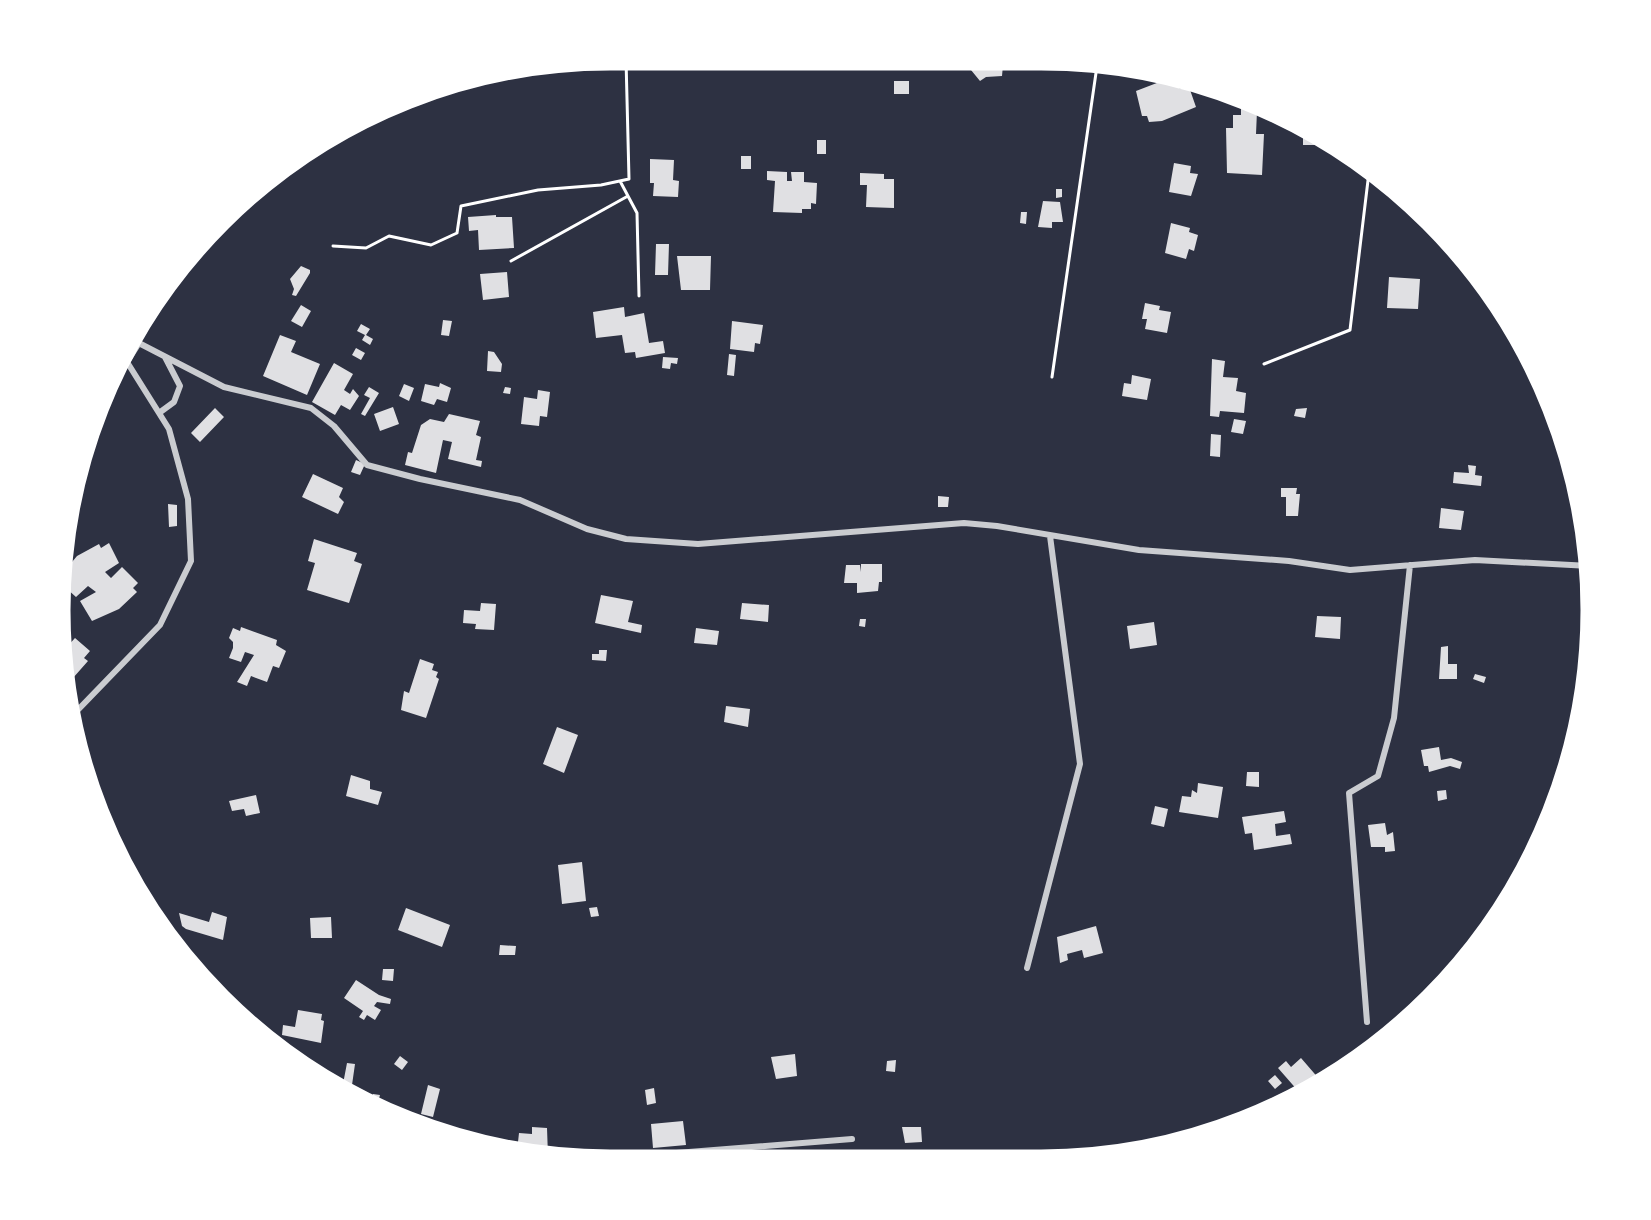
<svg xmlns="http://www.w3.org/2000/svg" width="1651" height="1220" font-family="'Varela Round',sans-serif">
<rect width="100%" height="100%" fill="#2d3142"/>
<path fill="#e0e0e3" d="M777,59H794V64H777Z
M974,59H1011L1003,65L1002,76L986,77L980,81L971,70L978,64Z
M1175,76L1180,89L1189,87L1196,107L1162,121L1149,122L1147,116H1142L1136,91Z
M472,77L473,83H466V78Z
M894,81H909V94H894Z
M1241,106L1257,111L1256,134H1264L1262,175L1227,173L1226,128H1233V115H1241Z
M1303,131L1318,138V145H1303Z
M817,140H826V154H817Z
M741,156H751V169H741Z
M650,159L674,160L673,180L679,181L678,197L653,196L654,183H650Z
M1174,163L1191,166L1190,173L1198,174L1191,196L1169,192Z
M767,171L787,172V181H792L791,172H804V182L817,183L816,204L811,203V209H802V213L773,212L775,181L767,180Z
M860,173L884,174V179H894V208L866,207L867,185H860Z
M1056,189H1062V197L1056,198Z
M1043,201L1060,202L1063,222H1052V228L1038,227Z
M1021,212H1027L1026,224L1020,223Z
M496,215V217H512L514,248L479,250L478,230L469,231L468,217Z
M1171,223L1190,228L1189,232L1198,235L1194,251L1189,249L1186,259L1165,253Z
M656,244H669L668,275H655Z
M677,256H711L710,290H681Z
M301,266L310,270V273L296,296L292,295L294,289L290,279Z
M507,272L509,297L483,300L480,274Z
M1389,277L1420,279L1418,309L1387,308Z
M1145,303L1160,306L1159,310L1171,312L1167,333L1145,329L1147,319H1142Z
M301,305L311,311L302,327L291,321Z
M624,307L625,317L644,313L649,343L663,341L665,353L636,358L635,352L625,353L622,335L596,338L593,312Z
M443,320L452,321L449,336L441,335Z
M732,321L763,325L760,344L755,343L754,352L730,349Z
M361,324L370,329L366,335L373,339L370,345L362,340L365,335L357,331Z
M280,335L296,341L291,352L320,364L307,395L263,376Z
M356,348L365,353L361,360L352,355Z
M488,351L494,352L502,364L501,372L487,371Z
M729,354L736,355L734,376L727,375Z
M663,357L678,358L677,364L671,363L670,369L662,368Z
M1212,359L1225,361L1223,377L1238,378L1236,391L1246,393L1244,413L1220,411L1219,417L1210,416Z
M334,363L353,374L344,390L350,394L353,389L359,396L350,410L341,405L335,415L312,402Z
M1132,375L1151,379L1147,400L1122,396L1124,383L1131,384Z
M440,383L451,388L447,402L437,399L434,405L421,401L425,384L439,387Z
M404,384L414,388L409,401L399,396Z
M369,387L379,393L365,416L361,414L370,398L364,395Z
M505,387L511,388L510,394L503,393Z
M538,390L550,392L547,417L540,416L539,426L521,424L524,397L537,399Z
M393,407L399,424L380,431L374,414Z
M215,408L224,417L200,442L191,433Z
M1307,408L1305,418L1294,416L1296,409Z
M449,414L480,421L476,435L481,437L476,460L482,461L481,467L448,459L452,442L443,440L436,473L405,465L408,452L412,453L421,425L430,419L444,422Z
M1234,419L1246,421L1243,434L1231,432Z
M1211,434L1221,435L1220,457L1210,456Z
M356,460L365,464L360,475L351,472Z
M1468,465L1476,466L1475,475L1482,476L1481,486L1453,483L1454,472L1469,473Z
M313,474L343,488L339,497L344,502L338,514L302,497Z
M1281,488H1297L1296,494H1300L1298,516H1286V497H1281Z
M938,496L949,497L948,507H938Z
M168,504L177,505V526L169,527Z
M1441,508L1464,511L1461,530L1439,528Z
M314,539L357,553L354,561L362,564L349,603L307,590L315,563L308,561Z
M109,543L119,563L105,572L111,578L122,567L138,583L133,588L137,592L119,609L92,621L80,601L96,592L88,586L76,597L66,588L67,568L77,556L99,544L101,548Z
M861,564H882V582H879L878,591L857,593V583H844L846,565H860L861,572Z
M601,595L633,601L628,622L642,625L641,633L595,623Z
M481,603L496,604L494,630L475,629L476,624L463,623L464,610L480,611Z
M742,603L769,605L768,622L740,619Z
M1317,616L1341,617L1340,639L1315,637Z
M860,619H866L865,627L859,626Z
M1154,622L1157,645L1130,649L1127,626Z
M241,627L277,640L276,645L286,651L279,668L273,666L267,682L251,676L247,686L237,682L254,655L245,652L241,662L229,658L233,648V642L229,638L233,628L240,631Z
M696,628L719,631L717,645L694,643Z
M75,638L90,651L84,658L88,661L73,678L71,676L63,681L64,650Z
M1448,646V664H1457V679H1439L1441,647Z
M599,650H607L606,661L592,660V654H599Z
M420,659L434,664L432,670L438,672L436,677L439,679L426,718L401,710L404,691L409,693Z
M1475,674L1486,677L1484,683L1473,679Z
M726,706L750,709L748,727L724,722Z
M557,727L578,735L564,773L543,764Z
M1439,747L1441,760L1451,758L1462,762L1460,769L1450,766L1429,772L1428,766H1424L1421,750Z
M1247,772H1259V787L1246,786Z
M351,775L370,781V789L382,792L378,805L346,796Z
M1198,783L1223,787L1218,818L1179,812L1182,796L1191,797L1192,790L1197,793Z
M1446,790L1447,799L1438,801L1437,791Z
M256,795L260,813L246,816L244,809L232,811L229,801Z
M1155,806L1168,809L1164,827L1151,824Z
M1284,811L1286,822L1275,824L1276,836L1290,834L1292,844L1254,850L1252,833L1245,834L1242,817Z
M1385,823L1387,835L1393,832L1395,851L1385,852V847H1371L1368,825Z
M582,862L586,901L562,904L558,865Z
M597,907L599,916L591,917L589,908Z
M406,908L450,925L442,947L398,930Z
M212,912L227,917L223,940L186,929L182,926L179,913L209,922Z
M331,917L332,938H311L310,918Z
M1096,926L1103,953L1084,958L1082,950L1067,954L1068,960L1060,963L1057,937Z
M500,945L516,946L515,955H499Z
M383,969H394L393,981L382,980Z
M356,980L379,995L391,999L390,1004L377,1002L374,1006L381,1010L375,1020L367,1015L364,1020L359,1017L363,1011L344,998Z
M298,1010L322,1014L321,1020L324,1021L321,1043L282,1035L283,1025L295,1027Z
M795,1054L797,1076L776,1079L771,1057Z
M400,1056L408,1062L402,1070L394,1064Z
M1301,1058L1320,1080L1299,1092L1278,1068L1286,1061L1291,1067Z
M896,1060L895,1072L886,1071L887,1061Z
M347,1063L355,1064L352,1085L343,1084Z
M1275,1075L1282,1083L1275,1089L1268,1081Z
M428,1085L440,1089L433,1117L421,1114Z
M654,1088L656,1103L647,1105L645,1090Z
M373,1094L380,1095L378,1102H371Z
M683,1121L686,1145L653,1148L651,1124Z
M532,1127L547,1128L548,1156L517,1151L519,1133L532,1134Z
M902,1127H921L922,1142L905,1143Z"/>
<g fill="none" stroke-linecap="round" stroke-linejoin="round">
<path stroke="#fff" stroke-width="3" d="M620,181L637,213L639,296
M333,246L366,248L389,236L431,245L457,233L461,206L538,190L601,185L629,179L626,59
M511,261L628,196
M1264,364L1350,330L1369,172
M1052,377L1097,66"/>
<path stroke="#caccd0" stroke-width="6" d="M133,340L224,387L311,408L334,426L367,465L420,479L520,500L587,529L626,539L698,544L964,523L997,526L1139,550L1289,561L1350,570L1475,560L1590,566
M127,362L139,343
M159,413L174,402L180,386L165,357
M72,716L160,625L191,561L188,499L169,429L127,362L121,357
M1027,968L1080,764L1050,536
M1367,1022L1349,793L1378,776L1394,718L1410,565
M625,1160L626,1157L852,1139"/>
</g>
<path d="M0 0H1651V1220H0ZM610 69H1041A541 541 0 0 1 1582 610V610A541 541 0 0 1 1041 1151H610A541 541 0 0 1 69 610V610A541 541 0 0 1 610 69Z" fill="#fff" fill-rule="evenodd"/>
<path fill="none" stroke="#fff" stroke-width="3" d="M610 69H1041A541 541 0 0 1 1582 610V610A541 541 0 0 1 1041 1151H610A541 541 0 0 1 69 610V610A541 541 0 0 1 610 69Z"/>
</svg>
